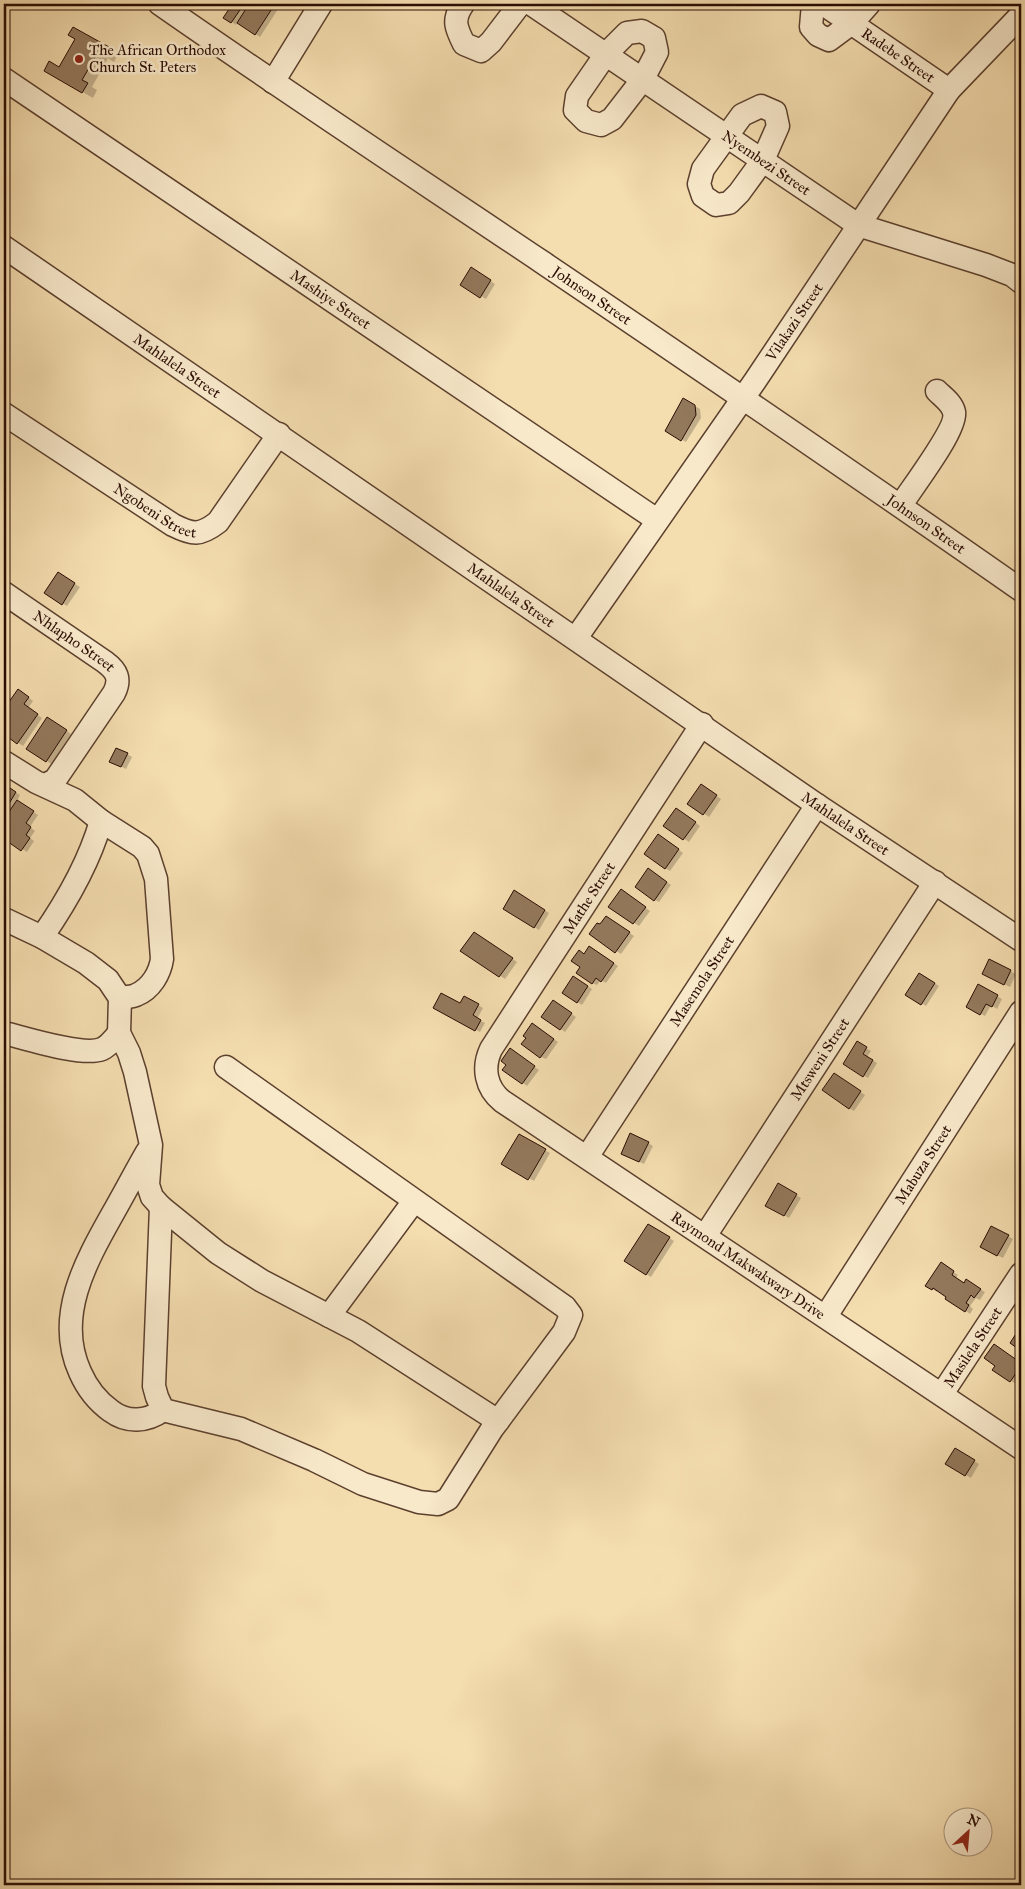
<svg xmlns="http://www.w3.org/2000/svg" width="1025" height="1889" font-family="'IM FELL Great Primer',serif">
<rect width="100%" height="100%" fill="#f4ddaf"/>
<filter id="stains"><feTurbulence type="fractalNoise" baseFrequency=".004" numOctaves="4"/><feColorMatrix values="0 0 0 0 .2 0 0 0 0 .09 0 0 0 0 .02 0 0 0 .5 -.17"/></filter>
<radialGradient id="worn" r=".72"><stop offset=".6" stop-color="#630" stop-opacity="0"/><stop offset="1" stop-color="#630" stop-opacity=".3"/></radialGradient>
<path fill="#0003" d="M222,4H250L249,6L252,8L255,4H277L280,6L260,37L238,22L236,25L225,17L230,9Z
M74,29L118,54L114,62L108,58L92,87L97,90L93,98L46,71L60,68L76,38Z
M472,269L495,284L486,299L462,285Z
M684,400L700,409L701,418L686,442L666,430Z
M4,526L7,528L4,534Z
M58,574L80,587L67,606L46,593Z
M23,693L33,701L28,708L42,718L23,746L4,733V705L7,707Z
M52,721L71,734L51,764L47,761Z
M127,754L132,757L126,769L116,764Z
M4,785L20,795L17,801L38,815L30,827L35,831L30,838L34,841L27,852L4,837L5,819L4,818Z
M706,789L721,799L709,817L689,803Z
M681,812L700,826L689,842L665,826Z
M663,838L683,853L670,871L665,868Z
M653,873L671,885L659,902L655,900Z
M515,892L549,913L539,930L505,909Z
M626,894L650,911L639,926L610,907Z
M611,920L634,936L621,954L591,934L600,926Z
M479,936L517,962L505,979L462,951Z
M595,950L618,966L606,983L601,980L597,985L592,983L581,967L585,955Z
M989,961L1016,974L1010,987L988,976Z
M920,974L939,986L926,1006L907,994Z
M574,978L592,989L582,1005L564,993Z
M979,986L1002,999L997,1009L991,1005L985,1016L968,1007Z
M464,997L483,1008L477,1019L485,1023L480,1032L434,1008L460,1005Z
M558,1005L576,1017L565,1032L561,1029Z
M537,1028L558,1042L546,1059L541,1057Z
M857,1043L871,1051L867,1057L877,1063L868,1078L844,1064Z
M515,1053L539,1070L527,1086L523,1083L508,1064Z
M839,1078L865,1095L854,1111L849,1108Z
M520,1136L550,1153L534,1181L503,1164Z
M648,1143L653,1146L644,1164L627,1156Z
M779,1185L801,1198L789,1218L767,1205Z
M649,1225L674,1241L651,1277L626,1261Z
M991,1227L1013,1239L1003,1258L981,1247Z
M941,1264L958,1275L956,1278L964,1284L966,1281L985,1292L980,1300L976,1298L970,1306L973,1309L970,1314L938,1290L937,1292L927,1285Z
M999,1349L1021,1364V1376L1016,1384L994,1369L996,1365Z
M956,1450L979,1464L971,1478L947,1464Z"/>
<path fill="#93795c" stroke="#2a0c03" d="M220,4H244L231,23L223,18L229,9Z
M249,4L252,6L253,4H275L255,35L237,23Z
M73,27L109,47L103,57L97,54L82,80L88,83L82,93L44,71L49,61L59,67L75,39L68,35Z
M471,267L491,280L480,298L460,285Z
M683,398L695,405L696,415L681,441L665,431Z
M58,572L75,583L62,605L44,593Z
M18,689L29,697L24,704L38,714L17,744L4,734V709Z
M47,717L67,730L46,762L26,749Z
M116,748L128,753L121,767L109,762Z
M4,784L16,792L4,812Z
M701,784L717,795L703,815L687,804Z
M17,800L34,811L26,823L31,827L26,835L30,838L21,851L4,839V819Z
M676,808L696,822L683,840L663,826Z
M658,834L679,849L665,869L644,854Z
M648,868L667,882L654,901L635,887Z
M621,889L646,907L633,924L608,907Z
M514,890L545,910L534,928L503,909Z
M606,916L630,932L615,953L589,934L597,923L600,924Z
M474,932L513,958L499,977L460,951Z
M589,946L614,963L601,982L596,978L592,984L576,973L580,967L571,961L579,950L584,954Z
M989,959L1011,970L1004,985L982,974Z
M919,973L935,983L921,1005L905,995Z
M573,976L588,986L577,1003L562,993Z
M978,984L998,995L992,1007L986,1004L980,1015L966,1007Z
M441,993L460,1003L464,996L479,1004L473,1015L481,1020L475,1031L433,1008Z
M553,1000L572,1013L560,1030L541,1017Z
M532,1023L554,1039L540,1058L521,1044L526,1038L523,1036Z
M857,1041L867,1047L863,1054L873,1060L863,1077L843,1064Z
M510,1048L535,1066L522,1084L502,1070L506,1065L501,1061Z
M834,1073L861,1091L849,1109L822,1090Z
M630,1133L649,1142L639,1162L621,1154Z
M519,1134L546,1149L528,1180L501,1164Z
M778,1183L797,1194L784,1216L765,1206Z
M648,1224L670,1237L646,1275L624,1261Z
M991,1226L1009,1235L997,1256L980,1247Z
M941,1262L954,1271L952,1275L964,1283L966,1279L981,1289L974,1298L971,1295L966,1303L969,1305L965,1312L945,1299L946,1297L933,1288L932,1290L925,1286Z
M1021,1326V1351L1010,1343Z
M994,1344L1021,1363V1366L1010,1382L992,1370L995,1366L984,1358Z
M955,1448L975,1460L965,1476L945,1464Z"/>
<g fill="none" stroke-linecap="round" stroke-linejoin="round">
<g stroke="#5c402e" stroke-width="25">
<g id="minor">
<path id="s1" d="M160,4C286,92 414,176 542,262C702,370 862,479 1021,590"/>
<path d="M463,4C452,20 456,28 464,44L481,51L491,42L520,4"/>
<path id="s2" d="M531,4L858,225L986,265L1012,275L1021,282"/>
<path d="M813,4L811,27L818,35L829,40L852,23L869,4"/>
<path id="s3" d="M823,4L949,90"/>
<path d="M642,31L654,38L657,52L643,79L612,119L601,125L586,121L575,110L577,96L606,54L627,33Z"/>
<path id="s4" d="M4,79L657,520"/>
<path d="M273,82L321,4"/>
<path d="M761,106L775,112L778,126L763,160L739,193L729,203L716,205L703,196L699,184L703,169L742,115Z"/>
<path id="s5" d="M4,247L817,805L1021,940"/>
<path id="s6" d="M4,414L173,525C193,535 200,536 218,522L279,434"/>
<path d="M901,505C911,489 958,428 954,412C952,403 943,397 937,391"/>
<path id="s7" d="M4,593L105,662C117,671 121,679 114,693L55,780L45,785"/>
<path id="s8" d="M576,638L755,381L949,90L1021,15"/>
<path id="s9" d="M702,724L491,1049C482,1068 486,1088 502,1101L1021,1448"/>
<path d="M4,762L36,782L75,800L101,821L142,847L148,854L156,879L162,959C160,973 151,989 136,995C132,997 125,997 120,998"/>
<path d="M4,919L42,937L86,963L108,980L120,998L119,1033L129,1053L135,1072L151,1145L148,1185L152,1197L161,1207L218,1253L262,1281L358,1331L498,1421"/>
<path d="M42,937C67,901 89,863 101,821"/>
<path d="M4,1033C25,1038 83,1057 102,1049C109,1046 114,1039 119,1033"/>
<path d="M147,1152C135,1173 124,1194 112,1215C85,1263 55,1317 80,1372C87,1388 97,1401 111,1411C127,1423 147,1422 163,1410"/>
<path id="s10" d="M587,1157L817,805"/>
<path d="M161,1207L154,1386L157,1397L163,1410L241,1429L314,1460L363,1484L419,1502L438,1504L448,1499L492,1429L564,1332L571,1315L565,1307L226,1067"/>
<path id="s11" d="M705,1236L935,882"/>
<path d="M329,1316L414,1201"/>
<path id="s12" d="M826,1316L1021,1012"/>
<path id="s13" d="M942,1394L1021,1274"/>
</g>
</g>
<use href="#minor" stroke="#f8e9cb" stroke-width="22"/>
</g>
<circle fill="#8f2418" stroke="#f8e9cb" stroke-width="2" cx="79" cy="59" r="5"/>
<g text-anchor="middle" stroke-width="5" stroke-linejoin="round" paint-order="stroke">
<g font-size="15" fill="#2a0c03" stroke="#f8e9cb" text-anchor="start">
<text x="89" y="55">The African Orthodox<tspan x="89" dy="17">Church St. Peters</tspan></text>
</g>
<g font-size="15" fill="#2a0c03" stroke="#f8e9cb">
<text dy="5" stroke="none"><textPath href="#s3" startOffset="91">Radebe Street</textPath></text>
<text dy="5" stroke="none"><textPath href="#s2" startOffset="284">Nyembezi Street</textPath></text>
<text dy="5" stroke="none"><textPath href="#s1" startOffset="521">Johnson Street</textPath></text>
<text dy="5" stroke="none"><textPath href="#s4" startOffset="394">Mashiye Street</textPath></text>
<text dy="5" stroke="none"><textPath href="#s8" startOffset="384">Vilakazi Street</textPath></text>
<text dy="5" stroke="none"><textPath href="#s5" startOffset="210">Mahlalela Street</textPath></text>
<text dy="5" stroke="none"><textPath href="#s6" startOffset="180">Ngobeni Street</textPath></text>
<text dy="5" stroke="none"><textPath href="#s1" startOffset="926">Johnson Street</textPath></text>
<text dy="5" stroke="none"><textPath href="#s5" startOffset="615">Mahlalela Street</textPath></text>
<text dy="5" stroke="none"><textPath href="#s7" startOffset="85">Nhlapho Street</textPath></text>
<text dy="5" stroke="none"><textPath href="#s5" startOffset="1020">Mahlalela Street</textPath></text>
<text transform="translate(589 898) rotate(-57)" y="5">Mathe Street</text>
<text dy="5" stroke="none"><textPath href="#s10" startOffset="210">Masemola Street</textPath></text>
<text dy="5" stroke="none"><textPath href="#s11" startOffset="211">Mtsweni Street</textPath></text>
<text dy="5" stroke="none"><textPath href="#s12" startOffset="180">Mabuza Street</textPath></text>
<text dy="5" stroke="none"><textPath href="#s9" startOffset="741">Raymond Makwakwary Drive</textPath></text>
<text dy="5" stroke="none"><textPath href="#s13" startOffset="56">Masilela Street</textPath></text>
</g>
</g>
<rect width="1025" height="1889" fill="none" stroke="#f4ddaf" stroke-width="20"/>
<rect x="5" y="5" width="1015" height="1879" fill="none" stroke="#2a0c03" stroke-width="2.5"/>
<rect x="10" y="10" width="1005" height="1869" fill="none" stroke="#2a0c03"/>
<g transform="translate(968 1832) rotate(26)"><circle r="24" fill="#f8e9cb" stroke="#a6917b"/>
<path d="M0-4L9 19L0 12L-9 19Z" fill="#8f2418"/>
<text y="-8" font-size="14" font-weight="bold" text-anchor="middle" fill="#2a0c03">N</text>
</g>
<rect width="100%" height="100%" filter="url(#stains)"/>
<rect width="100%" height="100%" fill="url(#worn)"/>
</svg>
